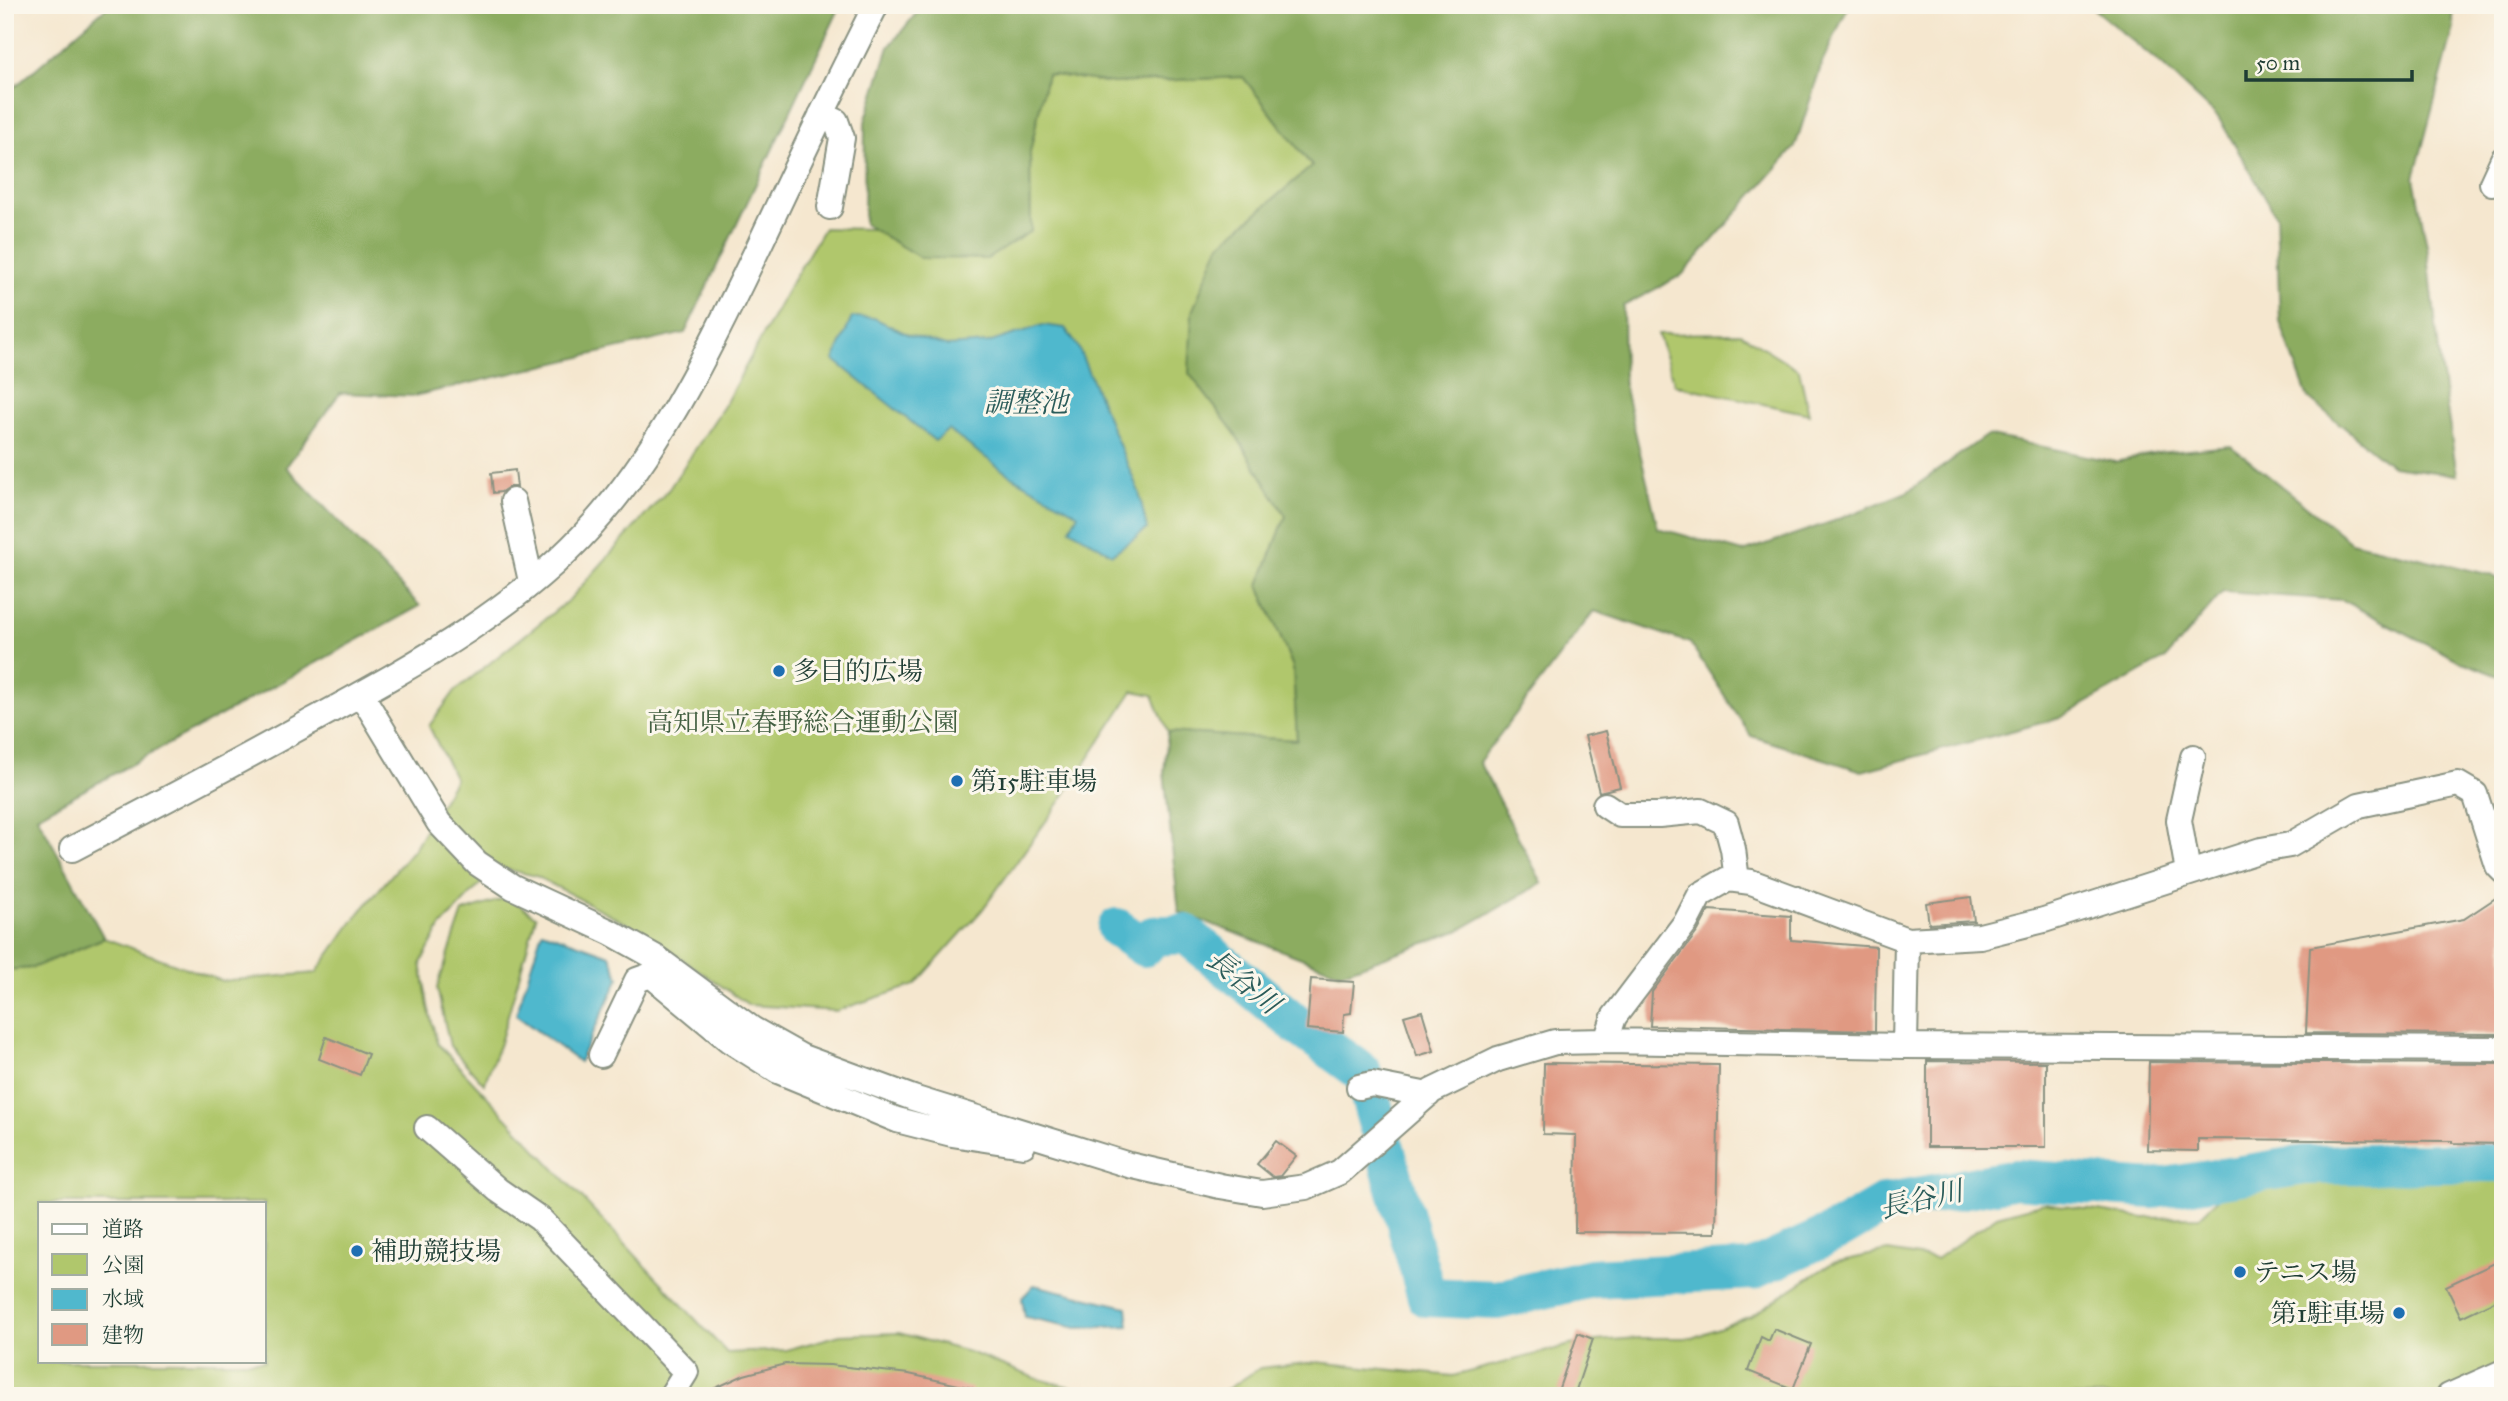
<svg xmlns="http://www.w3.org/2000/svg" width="2508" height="1401" font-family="'IM FELL Great Primer','Noto Serif JP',serif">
<rect width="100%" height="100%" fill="#fbf7ec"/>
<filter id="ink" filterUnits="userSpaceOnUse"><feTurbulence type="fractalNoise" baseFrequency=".0143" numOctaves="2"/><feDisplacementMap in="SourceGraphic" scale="14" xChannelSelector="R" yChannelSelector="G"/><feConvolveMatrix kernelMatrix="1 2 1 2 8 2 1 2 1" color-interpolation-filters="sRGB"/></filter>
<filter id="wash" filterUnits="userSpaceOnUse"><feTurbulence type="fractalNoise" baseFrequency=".00686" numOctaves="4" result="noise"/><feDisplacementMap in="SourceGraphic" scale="28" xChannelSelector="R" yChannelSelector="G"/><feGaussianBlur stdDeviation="1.57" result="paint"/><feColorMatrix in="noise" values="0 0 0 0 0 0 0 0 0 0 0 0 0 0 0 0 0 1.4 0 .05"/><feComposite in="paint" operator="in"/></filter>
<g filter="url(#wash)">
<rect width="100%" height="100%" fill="#f5e7cf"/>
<path fill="#b0c76c" stroke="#688250" stroke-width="2" fill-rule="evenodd" d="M1047,74L1113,83L1243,77L1312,167L1219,245L1189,373L1234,432L1286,516L1259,585L1293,667L1297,740L1168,732L1153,695L1133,691L1062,799L982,910L915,985L836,1011L749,1005L643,932L536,876L496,867L441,926L421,963L428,1006L437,1043L727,1353L786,1350L840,1335L899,1333L972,1353L1035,1378L1086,1391L1161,1396H5V970L32,968L104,938L222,981L316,973L359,913L414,849L455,779L429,726L455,691L570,599L669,489L724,406L789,287L824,228L872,229L921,258L1031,231L1030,152ZM40,1203H264V1361H40Z
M1740,333L1799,370L1809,414L1675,385L1658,334Z
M509,897L536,917L500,1043L484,1084L450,1046L437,988L463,912Z
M2367,1174H2503V1396H1167L1223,1392L1260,1368L1316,1362L1453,1376L1582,1342L1639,1338H1692L1751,1316L1832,1263L1888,1251L1936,1259L1997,1216L2044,1203L2144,1218L2199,1217L2241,1176Z"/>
<path fill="#8cac60" stroke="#56744a" stroke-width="2" d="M109,5H841L685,333L414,396L340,393L286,467L420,606L37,816L104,938L32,968L5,970V85L16,86Z
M923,5H1849L1822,63L1795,147L1682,275L1623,306L1624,385L1658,528L1743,552L1834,521L1907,492L1987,435L2115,462L2157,453L2231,446L2351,542L2491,575L2503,582V678L2460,661L2342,600L2223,592L2166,658L2060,718L1862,771L1751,736L1690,643L1594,611L1479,762L1542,883L1458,931L1341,973L1179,912L1164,772L1168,732L1297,740L1293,667L1259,585L1286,516L1234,432L1189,373L1192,312L1219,245L1312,166L1243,77L1113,83L1047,74L1030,152L1031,231L987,259L921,258L864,224L865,122L889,47Z
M2089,5H2451L2454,28L2414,178L2427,246L2441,370L2457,475L2392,466L2308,398L2280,322L2276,215L2218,117L2163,66Z"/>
<path fill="#50b8cd" stroke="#387a80" stroke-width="2" d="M852,317L874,318L909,335L946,346L988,343L1043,325L1065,328L1078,347L1139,492L1147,529L1112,554L1070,529L1078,514L1008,474L948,430L935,441L834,360Z
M542,931L610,955L619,978L579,1062L516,1015Z
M1034,1285L1127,1307L1129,1326L1077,1328L1025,1317L1022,1298Z"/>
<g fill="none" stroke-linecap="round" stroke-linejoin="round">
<path stroke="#50b8cd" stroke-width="40" d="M1117,928L1144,947L1153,936L1186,934L1300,1027L1362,1072L1364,1077
M1369,1093L1378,1125
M1384,1145L1427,1297L1497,1300L1591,1278L1752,1270L1837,1231L1885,1203L2016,1179L2153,1189L2305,1165L2503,1162"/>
</g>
<g id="blocks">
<path fill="#e09982" d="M515,470L517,487H509L501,492L493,493L491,473Z
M1606,731L1620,787L1599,792L1585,736Z
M2503,893V1034L2306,1033L2310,947L2464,919Z
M1971,897L1974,921L1929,924L1926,903Z
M1709,910L1791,916V940L1876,947L1875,1031L1650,1026L1652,992L1698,931Z
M1311,979L1354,982L1351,1013L1344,1014L1343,1032L1307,1029Z
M1422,1011L1434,1051L1417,1056L1404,1016Z
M326,1037L368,1054L360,1075L319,1059Z
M1927,1061L2046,1062V1147H1927Z
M2149,1062L2503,1064V1144L2452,1143V1141L2198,1139V1151L2147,1150Z
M1544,1063L1719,1065L1716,1233L1575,1232L1576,1135L1543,1134Z
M1276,1141L1296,1156L1280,1176L1273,1177L1257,1164Z
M2503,1259V1297L2461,1317L2446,1286Z
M1774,1329L1811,1344L1793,1389L1748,1371L1761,1337L1769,1341Z
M1578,1333L1593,1339L1574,1396H1572L1558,1391Z
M785,1364L830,1365L909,1374L972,1388L971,1396H698L744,1375Z"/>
</g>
</g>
<g filter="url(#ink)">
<use href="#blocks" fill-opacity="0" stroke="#8a9282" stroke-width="2"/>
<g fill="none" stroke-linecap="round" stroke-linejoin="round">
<g stroke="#8a9282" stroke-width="28">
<path id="minor" d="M821,115L836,121L842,138L830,207
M2492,183L2503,159
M513,501L531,581
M361,694L439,823L477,863L513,887L610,932L655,957L752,1029L802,1057L913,1098L1129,1165L1220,1186L1262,1193L1306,1187L1340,1172L1432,1091L1498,1059L1555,1042L1606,1041L1905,1046L2503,1049
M1605,805L1620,815H1659L1701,811L1726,823L1733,849L1737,880
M72,849C151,808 230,766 308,723C413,666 525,606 603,513C669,435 715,337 759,246C797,165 835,85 876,5
M2188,872L2179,820L2193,757
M1606,1041L1614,1017L1686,922L1700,895L1728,879L1751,882L1907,940L1980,936L2044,920L2261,850L2290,845L2359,805L2458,784L2475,794L2498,866L2503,871
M1905,1046L1907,940
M601,1055L637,980L651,975L729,1040L778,1071L897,1120L952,1134L1023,1145
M1359,1087L1372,1084L1428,1095
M427,1128L498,1190L540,1219L686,1372L671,1396
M2449,1396L2503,1372"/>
</g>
<use href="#minor" stroke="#fff" stroke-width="24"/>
</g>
</g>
<g fill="#1f6fb2" stroke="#fbf7ec" stroke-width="2.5">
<circle cx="779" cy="671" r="7"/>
<circle cx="957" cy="781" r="7"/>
<circle cx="357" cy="1251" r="7"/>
<circle cx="2240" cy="1272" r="7"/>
<circle cx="2399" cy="1313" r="7"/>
</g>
<g text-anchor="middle" stroke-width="6" stroke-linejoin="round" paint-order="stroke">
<g font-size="26" fill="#1f3d34" stroke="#fbf7ec" text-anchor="start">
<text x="793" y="680">多目的広場</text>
<text x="971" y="790">第15駐車場</text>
<text x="371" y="1260">補助競技場</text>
<text x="2254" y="1281">テニス場</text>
<text x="2385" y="1322" text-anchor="end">第1駐車場</text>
</g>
<g font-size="26" fill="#436042" stroke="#fbf7ec">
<text x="803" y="731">高知県立春野総合運動公園</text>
</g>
<g font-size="28" font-style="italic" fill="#2b5c5a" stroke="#fbf7ec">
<text x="1026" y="412">調整池</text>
<text transform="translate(1244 981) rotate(39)" y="10">長谷川</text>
<text transform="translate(1921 1199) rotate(-13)" y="10">長谷川</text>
</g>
</g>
<rect width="2508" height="1401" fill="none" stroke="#fbf7ec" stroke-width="28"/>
<rect x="38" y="1202" width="228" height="161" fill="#fbf7ec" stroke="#a3ada2" stroke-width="2"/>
<rect x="52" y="1224" width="35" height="10" fill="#ffffff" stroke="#a3ada2" stroke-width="2"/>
<text x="102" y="1236" font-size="21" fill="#1f3d34">道路</text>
<rect x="52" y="1254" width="35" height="21" fill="#b0c76c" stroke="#a3ada2" stroke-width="2"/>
<text x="102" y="1272" font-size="21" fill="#1f3d34">公園</text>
<rect x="52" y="1289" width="35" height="21" fill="#50b8cd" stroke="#a3ada2" stroke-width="2"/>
<text x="102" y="1306" font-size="21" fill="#1f3d34">水域</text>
<rect x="52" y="1324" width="35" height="21" fill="#e09982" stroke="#a3ada2" stroke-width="2"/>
<text x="102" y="1342" font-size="21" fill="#1f3d34">建物</text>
<path d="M2246 70v10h166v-10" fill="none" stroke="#1f3d34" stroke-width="3.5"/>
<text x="2256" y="70" font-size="21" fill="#1f3d34" stroke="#fbf7ec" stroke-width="5" paint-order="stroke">50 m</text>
</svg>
